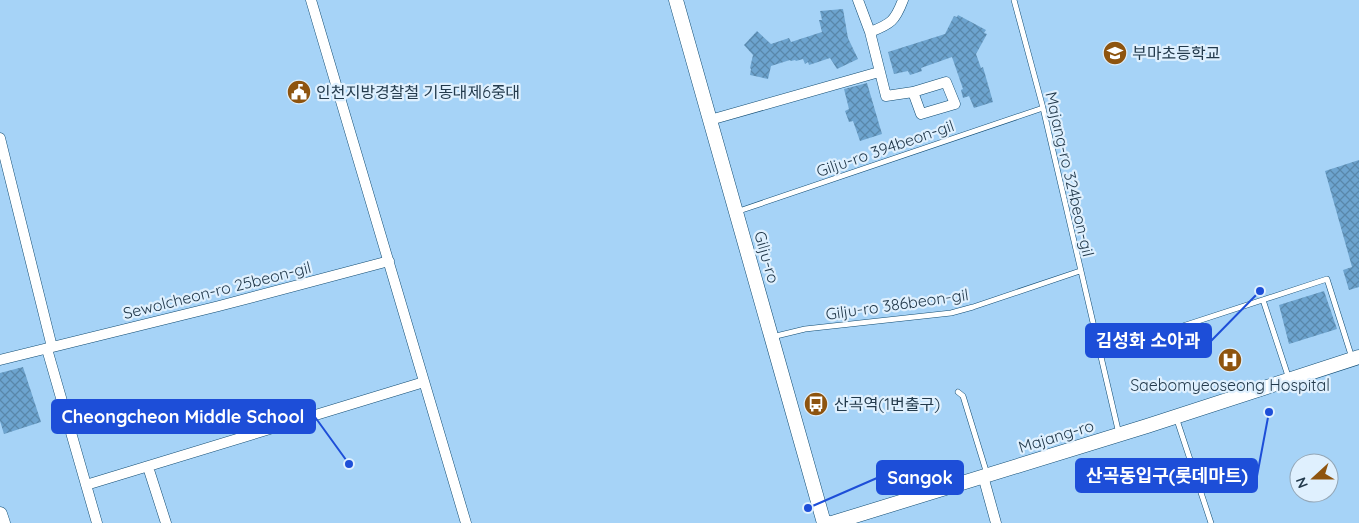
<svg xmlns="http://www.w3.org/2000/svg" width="1359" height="523" font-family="Quicksand,'Noto Sans KR',sans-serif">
<defs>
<pattern id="building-cross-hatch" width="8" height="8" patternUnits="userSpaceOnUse" patternTransform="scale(1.25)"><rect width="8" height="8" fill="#6da4cf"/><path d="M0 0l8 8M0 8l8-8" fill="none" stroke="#5987aa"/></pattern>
</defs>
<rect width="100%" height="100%" fill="#a6d3f7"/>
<path fill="url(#building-cross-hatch)" d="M843,9L848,38L858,59L837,69L830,58L809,65L808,62L805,64L803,59L796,61L795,60L791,61L790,60L771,66L768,79L750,75L751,69L750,68L753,55L744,45L757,31L771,44L789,38L791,42L822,32L819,20H822L820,11Z
M958,15L986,30L984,33L987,34L976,54L981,68L983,67L993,102L974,108L969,96L963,98L961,90L963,89L952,57L921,68L922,71L910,75L908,71L894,74L888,52L945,34L954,16L957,17Z
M867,83L882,134L860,141L853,121L849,122L845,111L849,109L844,89Z
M1359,160V287L1349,290L1343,270L1352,267L1325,171Z
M1324,291L1337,329L1289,344L1279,305Z
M23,367L41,422L4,434L0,421V373Z"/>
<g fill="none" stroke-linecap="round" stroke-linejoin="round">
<g stroke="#104b72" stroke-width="6">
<path id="lane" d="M1014,0L1043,108L1119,434
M736,212L1043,108
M1263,300L1289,379
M772,337L805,329L951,313L973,307L1080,271
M1100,353L1327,279L1352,358
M958,392L963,396L987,474
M1176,417L1211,523"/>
</g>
<g stroke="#104b72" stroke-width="11">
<path id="street" d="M311,0L466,523
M858,0L870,32L886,96L913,92L946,82L955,104L921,114L913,92
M870,32C891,24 895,21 903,0
M710,120L879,72
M0,138L52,347
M47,349L97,523
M0,360L219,306L389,261
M148,467L166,523
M983,476L996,523
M86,485L424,382"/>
</g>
<g stroke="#104b72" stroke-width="15">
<path id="secondary" d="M676,0L824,523
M0,514L3,523
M832,523L1147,426L1359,357"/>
</g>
<use href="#lane" stroke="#fff" stroke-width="5"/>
<use href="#street" stroke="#fff" stroke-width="10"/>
<use href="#secondary" stroke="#fff" stroke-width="14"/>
</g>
<defs>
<g id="school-disc" transform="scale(1.25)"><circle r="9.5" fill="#8e540f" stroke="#dff0fe"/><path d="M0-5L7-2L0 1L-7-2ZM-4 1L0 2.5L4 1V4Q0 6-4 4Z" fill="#fff"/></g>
<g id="civic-disc" transform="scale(1.25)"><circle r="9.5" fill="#8e540f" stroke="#dff0fe"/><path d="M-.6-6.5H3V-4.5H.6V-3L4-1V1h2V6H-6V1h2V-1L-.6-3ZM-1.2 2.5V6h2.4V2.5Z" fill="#fff"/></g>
<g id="hospital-disc" transform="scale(1.25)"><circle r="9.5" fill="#8e540f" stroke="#dff0fe"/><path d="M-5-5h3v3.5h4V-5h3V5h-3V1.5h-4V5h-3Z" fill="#fff"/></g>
<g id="bus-disc" transform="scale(1.25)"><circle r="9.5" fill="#8e540f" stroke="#dff0fe"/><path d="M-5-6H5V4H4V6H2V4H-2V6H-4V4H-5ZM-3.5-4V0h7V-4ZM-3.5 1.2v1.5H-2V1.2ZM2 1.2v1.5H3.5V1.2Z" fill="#fff"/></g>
</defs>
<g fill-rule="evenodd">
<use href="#school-disc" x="1115" y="53"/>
<use href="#civic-disc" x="299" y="92"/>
<use href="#hospital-disc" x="1230" y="360"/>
<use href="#bus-disc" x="816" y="404"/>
</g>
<g text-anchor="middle" stroke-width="4.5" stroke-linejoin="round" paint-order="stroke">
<g font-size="16" fill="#233a4c" stroke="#dff0fe" text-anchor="start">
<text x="1132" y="59">부마초등학교</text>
<text x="316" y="98">인천지방경찰철 기동대제6중대</text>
<text x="1230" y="391" text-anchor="middle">Saebomyeoseong Hospital</text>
<text x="834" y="410">산곡역(1번출구)</text>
</g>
<g font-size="16" fill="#233a4c" stroke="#dff0fe">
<text transform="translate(885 148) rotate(-19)" y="6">Gilju-ro 394beon-gil</text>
<text transform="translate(1070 174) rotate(77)" y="6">Majang-ro 324beon-gil</text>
<text transform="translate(767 257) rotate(74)" y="6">Gilju-ro</text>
<text transform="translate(217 290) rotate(-14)" y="6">Sewolcheon-ro 25beon-gil</text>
<text transform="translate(897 304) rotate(-8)" y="6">Gilju-ro 386beon-gil</text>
<text transform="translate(1056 436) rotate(-17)" y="6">Majang-ro</text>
</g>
</g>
<path fill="none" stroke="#1d4ed8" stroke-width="2" d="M1260 291L1211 341M349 464L315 417M1269 412L1257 476M808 508L877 478"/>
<g fill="#1d4ed8" stroke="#dff0fe" stroke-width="2">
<circle cx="1260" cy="291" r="5"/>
<circle cx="349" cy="464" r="5"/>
<circle cx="1269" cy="412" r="5"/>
<circle cx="808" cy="508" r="5"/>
</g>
<g fill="#1d4ed8" stroke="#1d4ed8" stroke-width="2">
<rect x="1086" y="324" width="125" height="33" rx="5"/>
<rect x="52" y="400" width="263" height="33" rx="5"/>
<rect x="1076" y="459" width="181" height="33" rx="5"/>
<rect x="877" y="461" width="86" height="33" rx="5"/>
</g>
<g font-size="18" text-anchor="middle" font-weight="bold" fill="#fff">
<text x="1148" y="347">김성화 소아과</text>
<text x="183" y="423">Cheongcheon Middle School</text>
<text x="1167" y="482">산곡동입구(롯데마트)</text>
<text x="920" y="484">Sangok</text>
</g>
<g transform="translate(1314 478) rotate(249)"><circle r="24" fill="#dff0fe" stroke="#94a7b7"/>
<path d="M0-4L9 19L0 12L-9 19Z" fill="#8e540f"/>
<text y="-8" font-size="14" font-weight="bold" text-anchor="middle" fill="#233a4c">N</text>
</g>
</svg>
